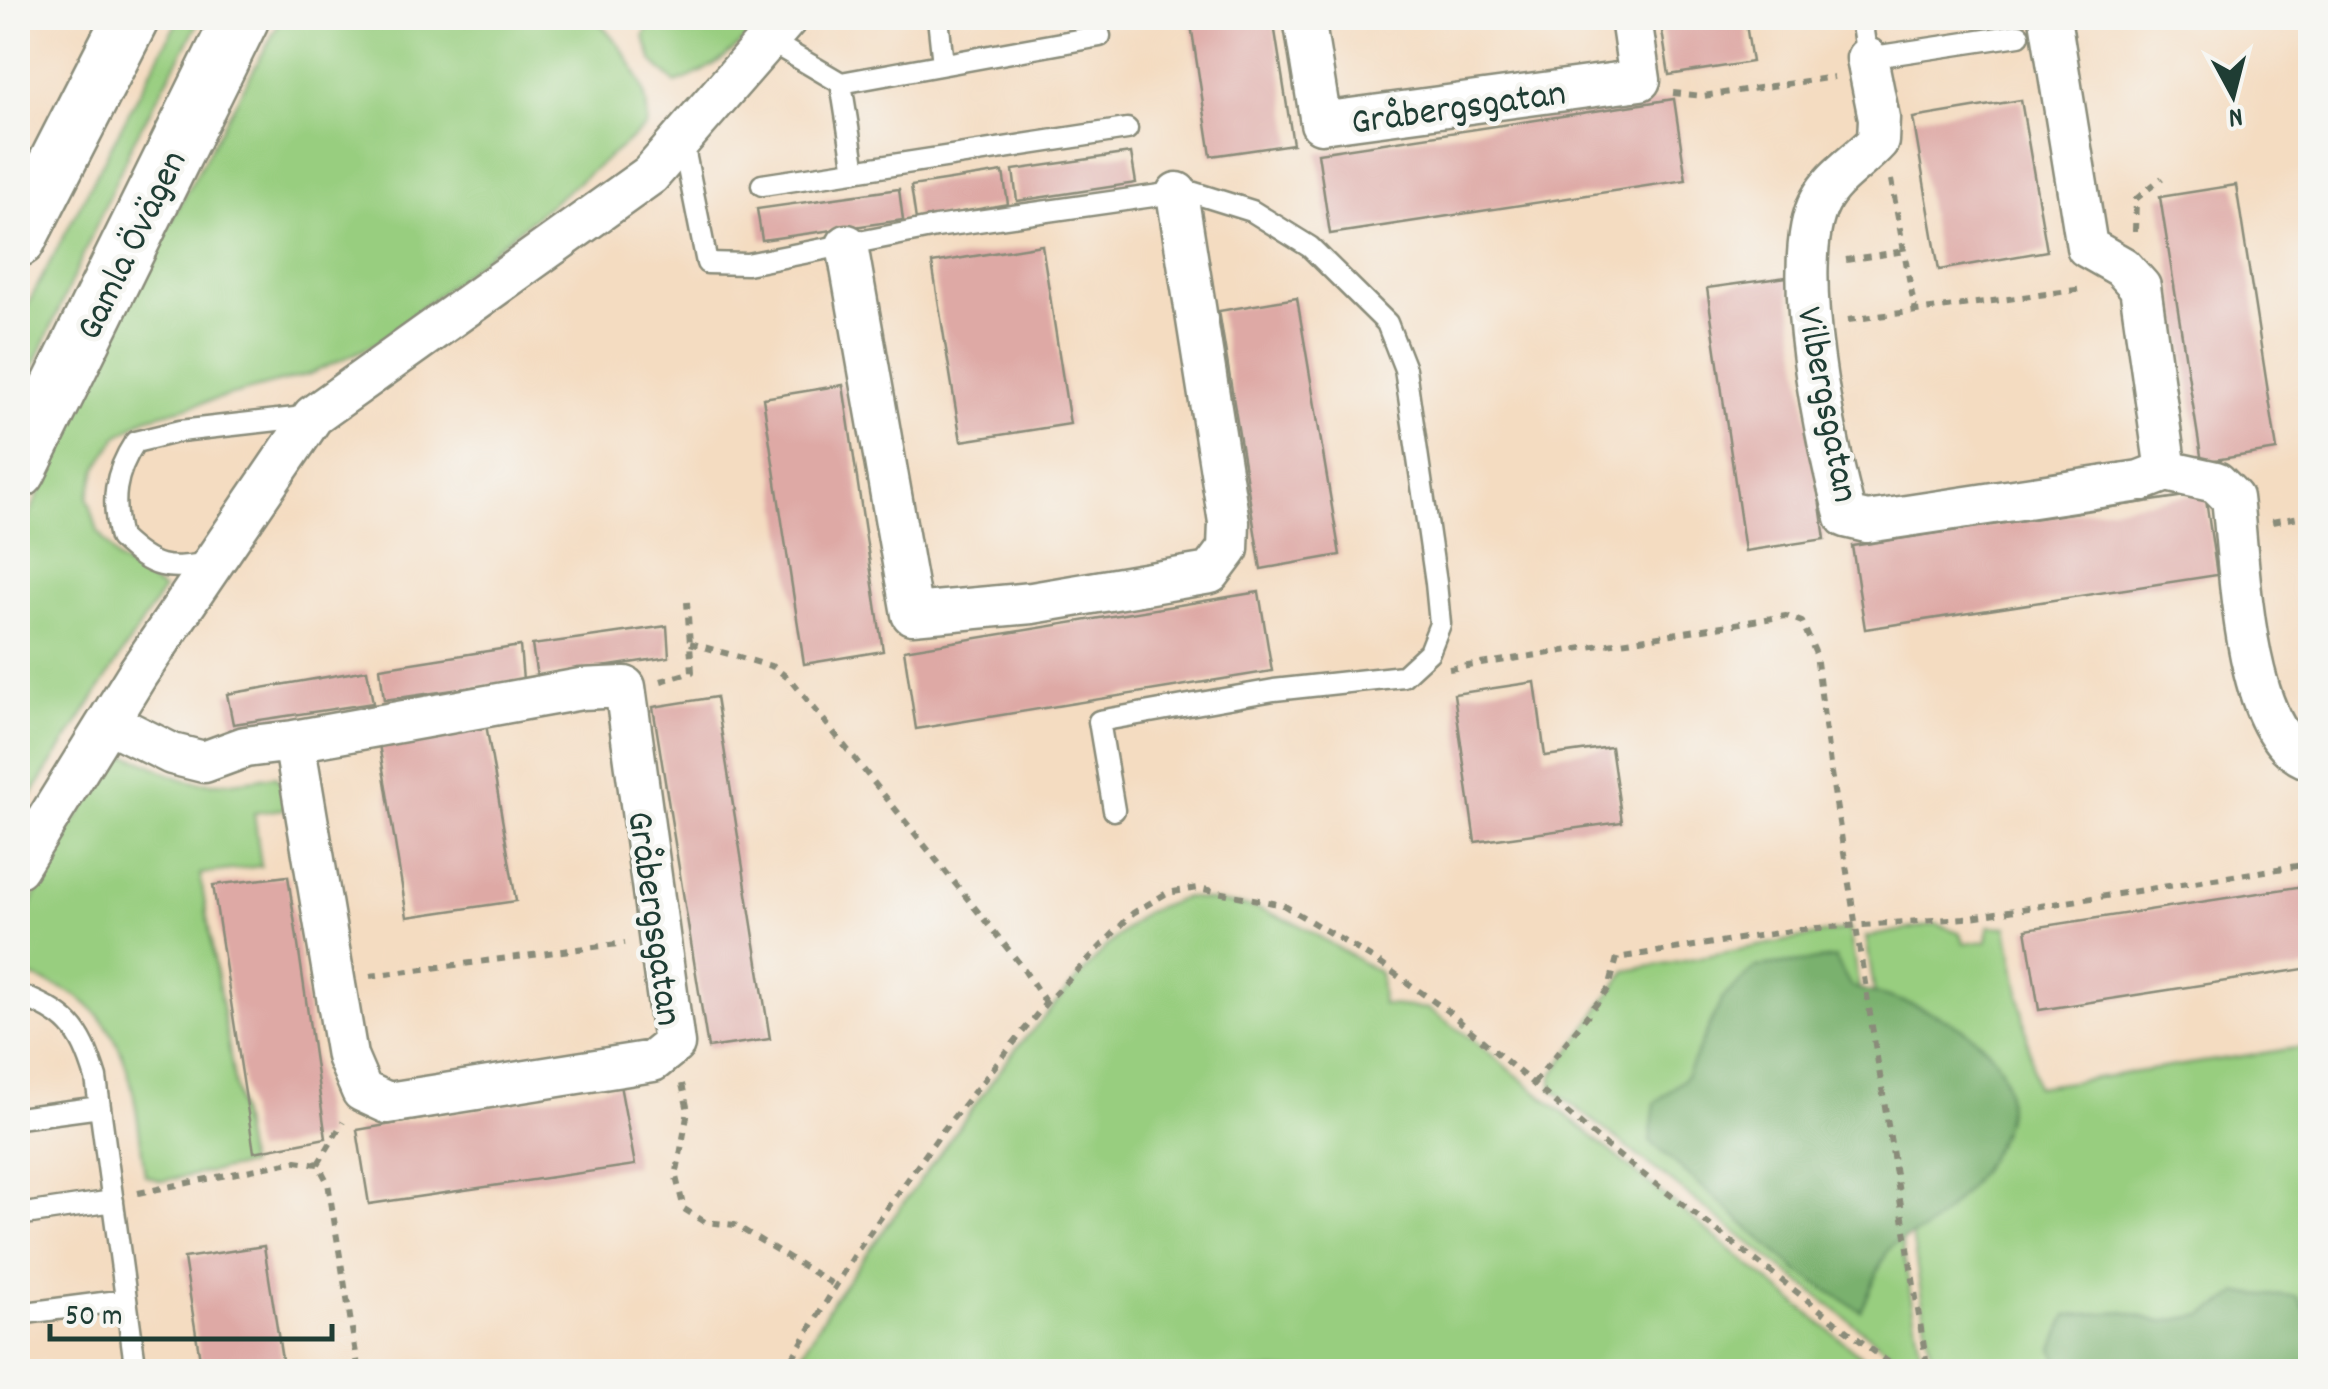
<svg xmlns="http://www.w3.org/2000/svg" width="2328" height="1389" font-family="Dekko,sans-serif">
<rect width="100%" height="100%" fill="#f6f6f2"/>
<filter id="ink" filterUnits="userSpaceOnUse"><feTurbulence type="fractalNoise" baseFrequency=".01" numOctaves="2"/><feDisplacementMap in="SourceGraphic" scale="20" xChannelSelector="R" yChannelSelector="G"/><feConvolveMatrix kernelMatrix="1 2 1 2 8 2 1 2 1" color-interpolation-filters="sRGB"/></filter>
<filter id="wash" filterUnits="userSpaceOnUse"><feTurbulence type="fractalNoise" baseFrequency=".0048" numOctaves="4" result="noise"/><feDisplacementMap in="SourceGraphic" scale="40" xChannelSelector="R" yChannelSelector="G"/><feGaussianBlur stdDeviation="2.25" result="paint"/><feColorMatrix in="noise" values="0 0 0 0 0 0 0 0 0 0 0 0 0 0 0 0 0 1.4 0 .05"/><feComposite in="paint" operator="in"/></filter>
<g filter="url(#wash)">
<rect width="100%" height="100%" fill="#f4dcc1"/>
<path fill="#98ce7f" stroke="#5c865a" stroke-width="2.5" d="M179,18H201L132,144L18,402V323Z
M282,18H595C622,45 654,88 646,127L378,343L310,374L146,418L117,437L97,468L88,497L98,532L118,560L163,590L18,816V540L129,297Z
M653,18H764C740,48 713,70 675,83L653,62L644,36Z
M119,755C145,757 162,774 186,780C215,787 246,780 275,776L288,792L289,808L254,813L261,866L200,874L248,1165L161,1181L145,1175C136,1112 135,1035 76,996C60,985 36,979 18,972V934L55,851Z
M1186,897L1256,908L1296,923L1380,973L1382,1004L1428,1009L1471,1038L1879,1371H792L833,1300L1015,1050L1106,947L1144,913Z
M1936,924L1959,932L1964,944L1987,941L1989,926L2007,927L2036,1087L2310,1046V1371H1933L1866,937Z
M1849,929L1921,1357L1913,1370L1552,1089V1076L1626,971Z"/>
<path fill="#7ab16e" stroke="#4c7751" stroke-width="2.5" d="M1835,958L1851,987C1976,1016 2070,1073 1958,1199C1948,1209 1936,1222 1924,1230C1915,1236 1897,1239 1890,1248C1880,1261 1870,1294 1861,1311L1800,1273L1650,1141L1655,1103L1685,1078L1722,999L1756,967Z
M2239,1293L2298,1297L2310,1317V1371H2061L2053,1348L2067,1315L2125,1312L2161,1322L2203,1315Z"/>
<g id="blocks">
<path fill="#dea9a5" d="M1190,18H1273L1293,144L1211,156Z
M1660,18H1745L1752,62L1669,75Z
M1886,18H1929V20L1888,27Z
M1674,99L1686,180L1330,234L1318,153Z
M2021,100L2047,251L1939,270L1913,118Z
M1131,153L1136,183L1017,201L1013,170Z
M1003,172L1008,204L916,220L911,186Z
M2236,185L2277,450L2202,462L2160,197Z
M899,189L903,220L762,240L757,209Z
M1042,245L1070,424L961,441L932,263Z
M1787,277L1825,539L1745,551L1707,288Z
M1297,298L1340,555L1261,569L1219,311Z
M843,385L883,651L804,664L763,398Z
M2205,493L2217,575L1865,629L1852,546Z
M1259,592L1272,671L916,729L904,650Z
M667,626L669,657L537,677L532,645Z
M520,646L523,680L384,700L380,668Z
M367,670L373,703L233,724L227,694Z
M1535,682L1545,756L1611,747L1622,822L1475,842L1454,694Z
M716,697L770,1039L708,1048L653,707Z
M486,724L516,901L407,917L379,744Z
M288,876L326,1138L254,1152L213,885Z
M2310,885V968L2039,1010L2026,929Z
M620,1085L635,1165L369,1204L357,1130Z
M264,1246L284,1372H202L184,1258Z"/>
</g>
</g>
<g filter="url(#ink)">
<use href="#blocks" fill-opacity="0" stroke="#8a8c7a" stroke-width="2.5"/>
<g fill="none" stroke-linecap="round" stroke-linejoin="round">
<g stroke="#8a8c7a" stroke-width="25">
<path id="service" d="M938,18L943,64
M1861,18L1867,58L2019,35
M768,40L841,83L855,171
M841,83L1100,36
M682,138L707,263L747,264L936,227L1188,191L1252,211L1310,247L1387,323L1405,369L1436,583L1440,624L1429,652L1403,676L1274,690L1099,721L1114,810
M762,185L1127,129
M211,563C166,570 154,570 120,538C111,501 114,474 135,442L180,431L313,416
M18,994C68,1015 80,1026 96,1078L136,1372
M18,1118L100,1107
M18,1215L113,1201
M18,1314L126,1300"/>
</g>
<g stroke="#8a8c7a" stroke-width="45">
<path id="minor" d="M1304,18L1321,123L1640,80L1631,18
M1867,58L1879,118L1878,141C1859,162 1833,176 1820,201C1787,263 1827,448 1846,517L1867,522L2140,481L2166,471L2140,287L2122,267L2087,247L2050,18
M847,245L912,614L1032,603L1210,573L1228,549L1229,522L1177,193
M2166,471L2216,482L2232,498C2240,561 2242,738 2310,759
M108,722L172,754L204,762L245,747L294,741L347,1056L362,1091L388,1103L653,1061L674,1044L625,687L581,689L294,741
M18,867L138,673L313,416L650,175L787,18"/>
</g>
<g stroke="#8a8c7a" stroke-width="60">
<path id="secondary" d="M18,239L131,18
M18,471L241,18"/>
</g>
<path stroke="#8a8c7a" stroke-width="6" stroke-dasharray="8 8" stroke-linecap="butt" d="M1673,93L1703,96L1834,77
M1891,180L1915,311
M2135,231L2136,199L2162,178
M1846,260L1905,251
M1848,320L2084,289
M2272,522L2310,515
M690,643L774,667L793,682L1020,964L1046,1003
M1449,669L1786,616L1802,622L1816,654L1831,773L1928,1372
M661,681L692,672L687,602
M370,976L625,943
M1534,1083L1609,988L1617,958L1803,929L1964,918L2310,864
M682,1084L688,1111L676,1177L684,1209L705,1222L735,1225L836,1286
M318,1164L343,1122
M138,1193L296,1161L318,1164L328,1183L359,1372
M784,1372L857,1251L941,1133L1046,1003L1133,913L1167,893L1198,888L1283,905L1377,961L1450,1013L1605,1145L1901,1372"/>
<use href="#service" stroke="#fff" stroke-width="20"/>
<use href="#minor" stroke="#fff" stroke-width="40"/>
<use href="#secondary" stroke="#fff" stroke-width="55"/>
</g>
</g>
<g text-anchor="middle" stroke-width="9" stroke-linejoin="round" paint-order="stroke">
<g font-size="38" fill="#1f3d34" stroke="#f6f6f2">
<text transform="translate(1458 105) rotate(-8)" y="13">Gråbergsgatan</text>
<text transform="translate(129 244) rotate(-64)" y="13">Gamla Övägen</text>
<text transform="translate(1830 404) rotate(79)" y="13">Vilbergsgatan</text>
<text transform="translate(657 918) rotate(82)" y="13">Gråbergsgatan</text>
</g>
</g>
<rect width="2328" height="1389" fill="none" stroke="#f6f6f2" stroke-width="60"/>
<g transform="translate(2233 95) rotate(173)" stroke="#f6f6f2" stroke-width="8" paint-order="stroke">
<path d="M0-8L18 38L0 25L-18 38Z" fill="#1f3d34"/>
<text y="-15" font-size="28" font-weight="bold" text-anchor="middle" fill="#1f3d34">N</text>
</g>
<path d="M50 1324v15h282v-15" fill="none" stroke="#1f3d34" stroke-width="5"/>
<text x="65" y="1324" font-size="30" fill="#1f3d34" stroke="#f6f6f2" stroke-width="8" paint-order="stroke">50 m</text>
</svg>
